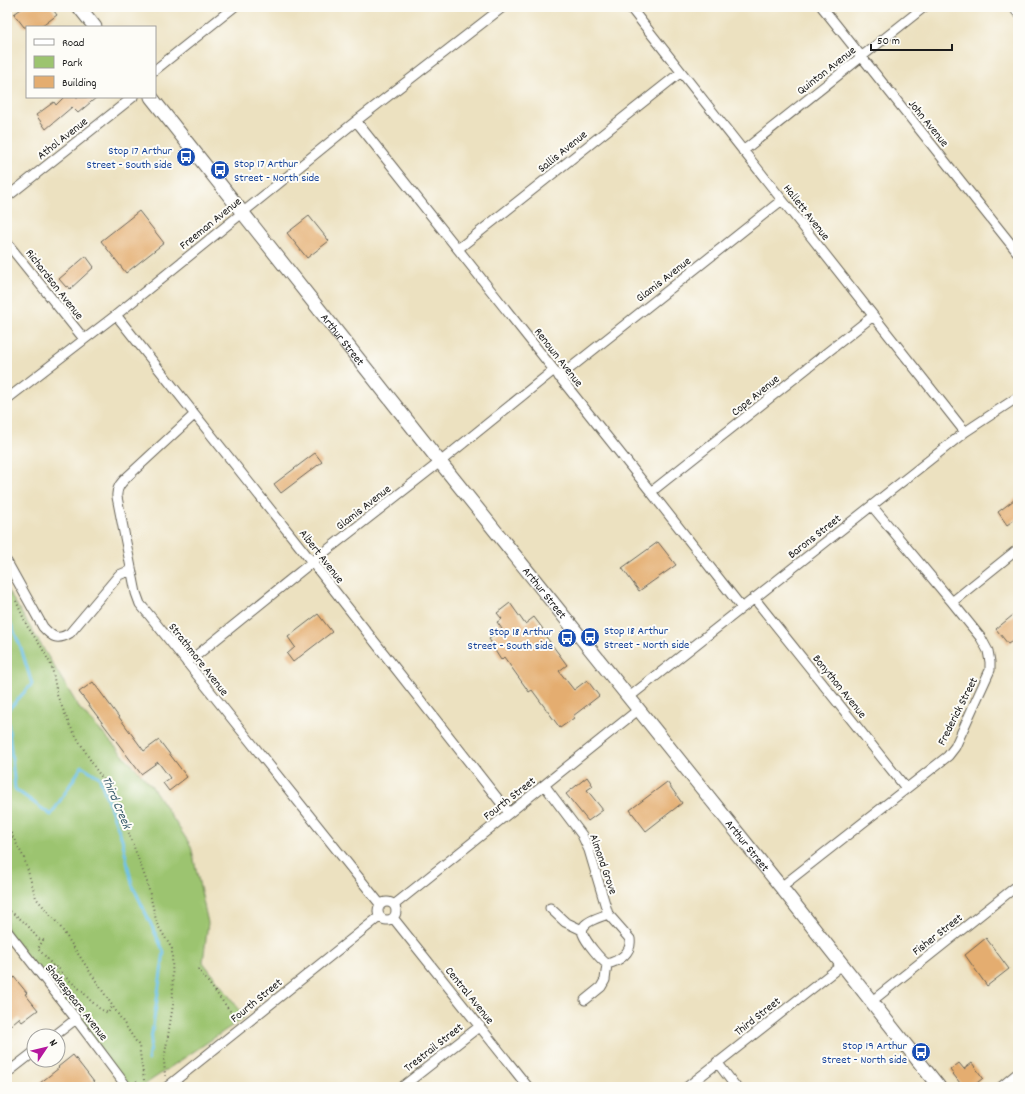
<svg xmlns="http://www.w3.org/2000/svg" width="1025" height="1094" font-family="Dekko,sans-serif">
<rect width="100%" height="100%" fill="#fdfcf7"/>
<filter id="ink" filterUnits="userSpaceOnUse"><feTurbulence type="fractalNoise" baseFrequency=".025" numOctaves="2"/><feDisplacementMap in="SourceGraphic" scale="8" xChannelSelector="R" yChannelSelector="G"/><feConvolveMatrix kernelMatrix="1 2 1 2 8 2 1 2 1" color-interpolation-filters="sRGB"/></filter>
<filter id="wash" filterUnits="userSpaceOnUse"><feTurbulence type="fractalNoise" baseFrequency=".012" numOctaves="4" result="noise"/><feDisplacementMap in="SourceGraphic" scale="16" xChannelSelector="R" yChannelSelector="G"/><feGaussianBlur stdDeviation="0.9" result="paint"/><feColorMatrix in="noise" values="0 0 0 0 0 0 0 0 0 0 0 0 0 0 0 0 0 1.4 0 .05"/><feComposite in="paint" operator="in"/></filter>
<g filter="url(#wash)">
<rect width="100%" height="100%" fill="#ece1c0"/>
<path fill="#9cc46f" stroke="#5c7046" d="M7,589L80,709L151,785L191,846L208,923L203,962L245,1017L141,1087H127L7,931Z"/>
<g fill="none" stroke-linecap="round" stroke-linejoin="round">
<path stroke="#6ec3eb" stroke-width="3" d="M7,615L21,648L32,684L7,711L15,789L51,815L82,766L99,777L122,839L132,884L164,952L148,1060"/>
</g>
<g id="blocks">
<path fill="#e4ad70" d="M24,7H51L57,15L41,27H24L14,14Z
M64,97H97L78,113L72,107L46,129L36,115L54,102L56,105Z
M139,211L164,243L126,273L101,241Z
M309,216L329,241L307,258L287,233Z
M86,256L94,267L70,289L68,286L66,287L59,279Z
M315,453L322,462L281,493L274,484Z
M1018,497V517L1007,525L998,512Z
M658,542L676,565L639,591L622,568Z
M510,603L525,624L534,617L543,629L541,630L567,665L559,671L574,690L587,680L599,696L573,716L574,718L560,728L532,690L529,692L504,657L501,660L494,649L495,648L489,639L502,629L497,622L502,619L497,613Z
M1018,611V637L1008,644L996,629Z
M318,614L332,632L293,662L287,654L295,647L288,637Z
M93,682L144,751L159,740L187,777L169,791L163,783L170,778L158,762L141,774L79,692Z
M587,777L593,786L587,790L603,810L588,821L566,794Z
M667,782L682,803L646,831L630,810Z
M986,938L1009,969L987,986L965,955Z
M7,970L14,978V977L27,993L25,994L38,1010L22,1022L19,1018L7,1028Z
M73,1055L94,1082L88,1087H35L59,1068L58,1067Z
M959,1063L964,1069L972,1063L983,1078L972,1087H963L950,1070Z"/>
</g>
</g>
<g filter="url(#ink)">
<use href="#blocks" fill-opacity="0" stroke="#656155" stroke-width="1"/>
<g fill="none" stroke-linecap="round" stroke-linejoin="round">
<g stroke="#656155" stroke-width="11">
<path id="street" d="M630,7L965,432
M822,7L1018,253
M1013,7L1018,13
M155,70L234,7
M356,121L651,492L742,608
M743,151L924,7
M7,197L133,97
M7,243L84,339
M458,249L681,72
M116,315L312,562L509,813
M559,377L782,200
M7,399L116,315L356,121L503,7
M194,415L127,477C121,483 116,488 117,497L136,593L140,604L150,616L380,904
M651,492L873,316
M7,562L43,627C52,637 57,641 70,633L119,575L131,570
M754,598L906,788
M952,602L1018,549
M187,663L317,558L440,462L554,370
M628,698L965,432L1018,397
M545,786L582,835L589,850L608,914L630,939C632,953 619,961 607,964C600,959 586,942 583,934C582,931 583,927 585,925C591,919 601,917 608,914
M781,887L948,756L955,747L990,670V662L988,651L981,638L952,602L872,506
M378 911a9 9 0 1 1 18 0a9 9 0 1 1-18 0Z
M394,905L638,710
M550,908L565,922L582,930
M394,919L528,1087
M7,931L76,1019L127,1087
M585,1000L601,987L605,980L607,964
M872,1001L1018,885
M54,1036L76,1019
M717,1062L736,1087
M7,1073L34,1052
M167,1087L379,917
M402,1087L480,1026
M687,1087L842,965
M1001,1087L1018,1073"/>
</g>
<g stroke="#656155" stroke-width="15">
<g id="secondary">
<path d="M79,7L95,27"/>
<path id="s1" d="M151,97L440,462L781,887L939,1087"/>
</g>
</g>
<path stroke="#656155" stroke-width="2" stroke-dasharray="1 3" stroke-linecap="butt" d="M16,601L27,626L42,648L52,667L57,695L70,726L95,768L115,796L147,882L157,924L172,949L173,1005L164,1060L165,1076
M7,826L24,858L36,898L59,925L139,1046L145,1087
M7,909C14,914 21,919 27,925C32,930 35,936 40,940H43L38,949L46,957L52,965L59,969L64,976L82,991L90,1000L100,1009L108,1013L110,1009L113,1007
M53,966L72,996
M198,969L237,1020
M136,1081L143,1087"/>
<use href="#street" stroke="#fff" stroke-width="9"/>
<use href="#secondary" stroke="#fff" stroke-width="13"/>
</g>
</g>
<defs>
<g id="bus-disc" transform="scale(1)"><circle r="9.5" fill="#1a4fb4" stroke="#fdfcf7"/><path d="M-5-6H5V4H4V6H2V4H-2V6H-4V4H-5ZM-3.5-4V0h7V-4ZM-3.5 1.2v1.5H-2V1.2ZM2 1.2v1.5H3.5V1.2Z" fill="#fff"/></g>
</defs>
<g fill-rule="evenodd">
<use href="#bus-disc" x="186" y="157"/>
<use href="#bus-disc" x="220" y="170"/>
<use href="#bus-disc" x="590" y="637"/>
<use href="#bus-disc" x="567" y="638"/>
<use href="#bus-disc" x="921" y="1052"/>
</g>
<g text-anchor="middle" stroke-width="4" stroke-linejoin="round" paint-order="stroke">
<g font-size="12" fill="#1c1c1c" stroke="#fdfcf7">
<text transform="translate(826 70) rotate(-38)" y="4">Quinton Avenue</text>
<text transform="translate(929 123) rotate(51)" y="4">John Avenue</text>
<text transform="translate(62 138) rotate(-38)" y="4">Athol Avenue</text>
<text transform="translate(562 151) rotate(-39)" y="4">Sallis Avenue</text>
<text transform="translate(807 212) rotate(52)" y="4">Hallett Avenue</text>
<text transform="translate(210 223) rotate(-39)" y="4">Freeman Avenue</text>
<text transform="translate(663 279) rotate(-38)" y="4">Glamis Avenue</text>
<text transform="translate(55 284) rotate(52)" y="4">Richardson Avenue</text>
<text dy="4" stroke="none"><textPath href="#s1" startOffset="309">Arthur Street</textPath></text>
<text transform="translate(559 357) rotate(52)" y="4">Renown Avenue</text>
<text transform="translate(755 395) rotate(-39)" y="4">Cope Avenue</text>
<text transform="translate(363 507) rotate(-38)" y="4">Glamis Avenue</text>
<text transform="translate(814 536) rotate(-38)" y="4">Barons Street</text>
<text transform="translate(322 556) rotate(52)" y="4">Albert Avenue</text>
<text dy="4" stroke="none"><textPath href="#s1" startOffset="633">Arthur Street</textPath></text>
<text transform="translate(199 659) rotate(52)" y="4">Strathmore Avenue</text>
<text transform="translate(840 686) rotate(51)" y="4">Bonython Avenue</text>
<text transform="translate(957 711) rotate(-63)" y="4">Frederick Street</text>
<text transform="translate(509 798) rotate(-38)" y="4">Fourth Street</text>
<text dy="4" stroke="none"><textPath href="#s1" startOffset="957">Arthur Street</textPath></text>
<text transform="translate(604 864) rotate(71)" y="4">Almond Grove</text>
<text transform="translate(937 934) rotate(-38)" y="4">Fisher Street</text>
<text transform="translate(470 995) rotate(51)" y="4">Central Avenue</text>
<text transform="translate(256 1000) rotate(-39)" y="4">Fourth Street</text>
<text transform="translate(77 1002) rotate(52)" y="4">Shakespeare Avenue</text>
<text transform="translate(757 1016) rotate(-38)" y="4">Third Street</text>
<text transform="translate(433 1047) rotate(-38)" y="4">Trestrail Street</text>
</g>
<g font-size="12" fill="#164399" stroke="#fdfcf7" text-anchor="end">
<text x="172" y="154">Stop 17 Arthur<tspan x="172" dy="14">Street - South side</tspan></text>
<text x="234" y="167" text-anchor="start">Stop 17 Arthur<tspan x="234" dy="14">Street - North side</tspan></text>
<text x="604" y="634" text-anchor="start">Stop 18 Arthur<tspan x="604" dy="14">Street - North side</tspan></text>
<text x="553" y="635">Stop 18 Arthur<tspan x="553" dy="14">Street - South side</tspan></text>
<text x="907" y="1049">Stop 19 Arthur<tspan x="907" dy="14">Street - North side</tspan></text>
</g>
<g font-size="13" font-style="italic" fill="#3d5f6f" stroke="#fdfcf7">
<text transform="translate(118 802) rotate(67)" y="5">Third Creek</text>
</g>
</g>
<rect width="1025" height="1094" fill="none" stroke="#fdfcf7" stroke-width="24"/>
<rect x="26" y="26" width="130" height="72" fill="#fdfcf7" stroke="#a3a29f"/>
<rect x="34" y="39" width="20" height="6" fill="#ffffff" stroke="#a3a29f"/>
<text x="62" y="46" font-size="12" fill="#1c1c1c">Road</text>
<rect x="34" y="56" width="20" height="12" fill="#9cc46f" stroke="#a3a29f"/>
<text x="62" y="66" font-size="12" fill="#1c1c1c">Park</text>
<rect x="34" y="76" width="20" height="12" fill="#e4ad70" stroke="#a3a29f"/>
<text x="62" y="86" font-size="12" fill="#1c1c1c">Building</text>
<g transform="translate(46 1048) rotate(55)"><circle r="19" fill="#fdfcf7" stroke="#a3a29f"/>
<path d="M0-3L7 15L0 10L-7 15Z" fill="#b5179e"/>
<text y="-6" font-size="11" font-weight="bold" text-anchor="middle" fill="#1c1c1c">N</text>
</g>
<path d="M871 44v6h81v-6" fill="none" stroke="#1c1c1c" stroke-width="2"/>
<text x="877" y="44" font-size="12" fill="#1c1c1c" stroke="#fdfcf7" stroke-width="3" paint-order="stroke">50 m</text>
</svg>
